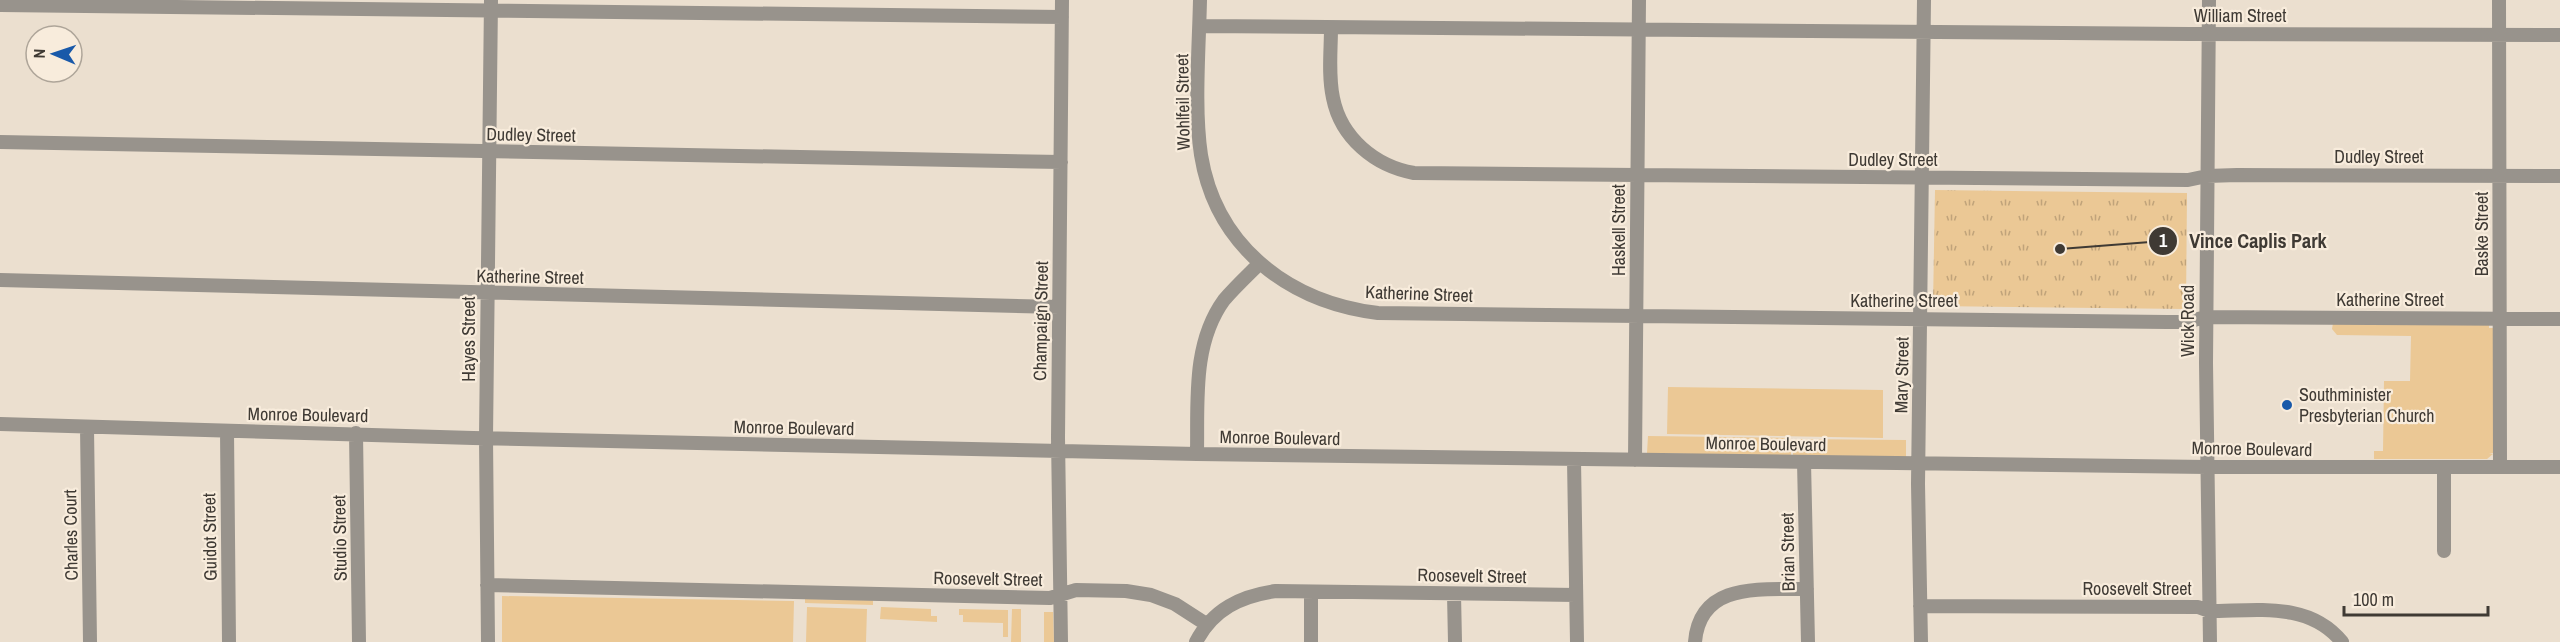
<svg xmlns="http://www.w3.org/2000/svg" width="2560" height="642" font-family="'Archivo Narrow',sans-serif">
<defs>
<pattern id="park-tufts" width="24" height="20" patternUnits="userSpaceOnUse" patternTransform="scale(1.5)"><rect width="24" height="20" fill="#ebc895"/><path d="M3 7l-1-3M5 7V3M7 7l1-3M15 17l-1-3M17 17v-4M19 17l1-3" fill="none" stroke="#c0a37a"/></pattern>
</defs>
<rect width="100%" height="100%" fill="#ebdfcf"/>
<path fill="#ebc895" d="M2333,323L2489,324V328H2494V453H2489L2493,454L2487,459H2374V451H2383L2384,381H2410L2411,336L2337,335L2332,329Z
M1668,387L1883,390V438L1667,434Z
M1648,436L1791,438V456L1647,453Z
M1793,439L1906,440V457L1793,456Z
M502,596L794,601L793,642H502Z
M805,599L873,600V605L805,603Z
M807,607L867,609L866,642H806Z
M881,607L931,609V616H937V622L880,619Z
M959,609L1008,610V637H1003V623L963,622V615H959Z
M1012,609H1021V642H1011Z
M1044,612H1053L1054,642H1044Z"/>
<path fill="url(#park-tufts)" d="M1935,190L2187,193L2186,309L1933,306Z"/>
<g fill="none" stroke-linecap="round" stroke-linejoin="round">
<path stroke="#98938c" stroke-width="14" d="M1200,0C1199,48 1194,109 1201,155C1216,247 1289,302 1378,313L2167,322H2186L2206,317L2560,319
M2209,0L2206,363L2210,642
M2499,0L2500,467
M0,5L1062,17
M1200,26L2189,34L2560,35
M1331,28C1331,50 1328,75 1333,98C1341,138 1375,166 1414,173L2188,180L2207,176L2237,175L2560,176
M0,142L1061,162
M0,280L1059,307
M0,424L473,438L1197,454L2207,467H2560
M87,428L90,642
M227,431L229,642
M356,433L359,642
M1197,454C1198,402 1192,344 1224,300C1235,287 1248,275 1260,263
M1574,460L1577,642
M1635,460L1639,0
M1804,462L1808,642
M2444,467V551
M487,585L1050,598L1076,590L1126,591L1151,595L1175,604L1206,624
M1311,592V642
M1454,594L1455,642
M1920,606L2198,607L2209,611C2256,611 2309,601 2342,642
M488,642L486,438L491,0
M1061,642L1058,438L1062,0
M1196,642C1213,609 1241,596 1276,591L1576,595
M1695,642C1700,581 1762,590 1807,589
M1921,642L1918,484L1924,0"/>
</g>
<circle fill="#1959a9" stroke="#f8ecdc" stroke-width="2" cx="2287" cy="405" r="6"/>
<g text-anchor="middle" stroke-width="4.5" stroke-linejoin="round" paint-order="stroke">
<g font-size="18" fill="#3f3a34" stroke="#f8ecdc">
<text x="2240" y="22">William Street</text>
<text transform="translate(1183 102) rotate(-91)" y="6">Wohlfeil Street</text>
<text transform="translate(531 135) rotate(1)" y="6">Dudley Street</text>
<text x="2379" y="163">Dudley Street</text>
<text x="1893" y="166">Dudley Street</text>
<text transform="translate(1619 230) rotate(-90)" y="6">Haskell Street</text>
<text transform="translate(2482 234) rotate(-90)" y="6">Baske Street</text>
<text transform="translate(530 277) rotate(1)" y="6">Katherine Street</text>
<text transform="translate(1419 294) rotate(2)" y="6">Katherine Street</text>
<text x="2390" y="306">Katherine Street</text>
<text x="1904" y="307">Katherine Street</text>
<text transform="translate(1041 321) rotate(-89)" y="6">Champaign Street</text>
<text transform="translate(2188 321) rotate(-90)" y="6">Wick Road</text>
<text transform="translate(469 339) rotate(-90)" y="6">Hayes Street</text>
<text transform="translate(1902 375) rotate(-89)" y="6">Mary Street</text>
<text transform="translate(308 415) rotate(1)" y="6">Monroe Boulevard</text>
<text transform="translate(794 428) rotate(1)" y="6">Monroe Boulevard</text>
<text transform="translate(1280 438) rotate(1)" y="6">Monroe Boulevard</text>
<text transform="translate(1766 444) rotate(1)" y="6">Monroe Boulevard</text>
<text transform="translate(2252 449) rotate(1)" y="6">Monroe Boulevard</text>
<text transform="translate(71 535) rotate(-91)" y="6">Charles Court</text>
<text transform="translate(210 537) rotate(-91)" y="6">Guidot Street</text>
<text transform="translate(340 538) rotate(-91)" y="6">Studio Street</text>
<text transform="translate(1788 552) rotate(-91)" y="6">Brian Street</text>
<text transform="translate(1472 576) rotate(1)" y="6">Roosevelt Street</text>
<text transform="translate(988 579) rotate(1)" y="6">Roosevelt Street</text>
<text x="2137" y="595">Roosevelt Street</text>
</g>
<g font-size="18" fill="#3f3a34" stroke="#f8ecdc" text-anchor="start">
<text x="2299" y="401">Southminister<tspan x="2299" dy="21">Presbyterian Church</tspan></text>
</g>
</g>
<path fill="none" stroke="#3f3a34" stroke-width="2" d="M2060 249L2163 241"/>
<g fill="#3f3a34" stroke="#f8ecdc" stroke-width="2">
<circle cx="2060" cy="249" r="6"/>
<circle cx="2163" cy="241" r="15"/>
</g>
<g font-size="18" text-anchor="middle" font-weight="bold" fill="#fff">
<text x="2163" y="247">1</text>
</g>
<g font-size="20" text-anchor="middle" font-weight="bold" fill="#3f3a34" stroke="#f8ecdc" stroke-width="4.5" stroke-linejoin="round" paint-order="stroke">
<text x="2258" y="248">Vince Caplis Park</text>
</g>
<g transform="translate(54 54) rotate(272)"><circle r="28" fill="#f8ecdc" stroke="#aea599" stroke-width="1.5"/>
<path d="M0-4.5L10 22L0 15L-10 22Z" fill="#1959a9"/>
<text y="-9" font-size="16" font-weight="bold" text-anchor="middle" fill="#3f3a34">N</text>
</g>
<path d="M2344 606v9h144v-9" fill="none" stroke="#3f3a34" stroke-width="3"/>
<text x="2353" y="606" font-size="18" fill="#3f3a34" stroke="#f8ecdc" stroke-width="4.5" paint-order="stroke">100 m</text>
</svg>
